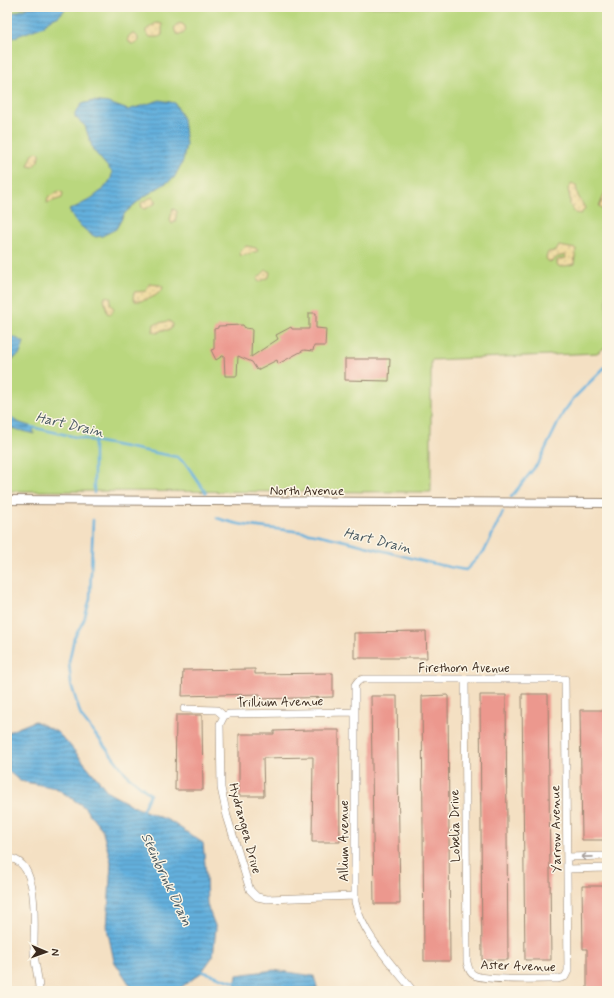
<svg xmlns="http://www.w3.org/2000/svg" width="614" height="998" font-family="Mynerve,sans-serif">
<defs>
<pattern id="sand-dots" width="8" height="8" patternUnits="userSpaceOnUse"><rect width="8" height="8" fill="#eeda9e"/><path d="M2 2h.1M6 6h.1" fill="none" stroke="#cdbb88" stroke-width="1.8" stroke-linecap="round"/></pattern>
<pattern id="water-rules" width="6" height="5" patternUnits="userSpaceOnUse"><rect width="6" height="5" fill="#64b0dd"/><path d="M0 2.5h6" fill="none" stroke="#548fb3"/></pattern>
</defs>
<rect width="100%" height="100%" fill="#fcf5e5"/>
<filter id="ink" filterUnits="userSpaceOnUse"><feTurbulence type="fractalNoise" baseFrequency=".025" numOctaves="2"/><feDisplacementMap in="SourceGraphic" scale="8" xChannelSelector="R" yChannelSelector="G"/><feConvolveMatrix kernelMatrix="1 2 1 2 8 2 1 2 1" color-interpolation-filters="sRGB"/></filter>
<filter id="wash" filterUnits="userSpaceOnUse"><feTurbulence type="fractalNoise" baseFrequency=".012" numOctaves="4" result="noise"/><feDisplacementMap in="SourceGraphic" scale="16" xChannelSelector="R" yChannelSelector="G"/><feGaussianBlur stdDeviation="0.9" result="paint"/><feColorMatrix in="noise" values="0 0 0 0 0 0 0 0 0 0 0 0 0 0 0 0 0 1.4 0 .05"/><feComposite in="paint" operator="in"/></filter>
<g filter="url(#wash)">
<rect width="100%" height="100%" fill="#f4e0c3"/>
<path fill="#bad77e" stroke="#7a804e" d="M7,7H607V346L597,353L431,360V492L7,491Z"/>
<path fill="url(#sand-dots)" stroke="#94825e" d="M156,23L162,24V35L159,37H150L146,33V30Z
M174.5 29a5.5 5.5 0 1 1 11 0a5.5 5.5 0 1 1-11 0Z
M128 39a5 5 0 1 1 10 0a5 5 0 1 1-10 0Z
M37,152L40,153V158L33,167L28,166L33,154Z
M572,183L576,186L578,196L585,208L581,214L575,213L570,205V198L568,189Z
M607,188V211H605L599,207Z
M59,191L63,193L62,198L47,203L48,197Z
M152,197L156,200V203L145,209L142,208L141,203Z
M173,209L177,211L175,222L172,224L170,220Z
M246,246L256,248L258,251L241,256L240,252Z
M559,246L576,249L574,264L561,267L557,265V260L566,258L565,255L557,257L552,262L548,261L546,258L548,252L556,251Z
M266,270L270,272L269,277L259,282L257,279Z
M149,284L160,285L163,287C160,296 144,302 135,301L133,298L134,292L146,291Z
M107,296L111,298L110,304L114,309L111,314L107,313L104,298Z
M169,321L173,324L170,330H162L157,333L153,332L154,324Z"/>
<path fill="url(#water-rules)" stroke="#506d7e" d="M30,7H67L59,16L48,21L44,26L7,40V15Z
M160,100L175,103L183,119L186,144L183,161L174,178L142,198L125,213L116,229L102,236L96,237L90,234L75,221L69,210C82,205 113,188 112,172L93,150L85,126L75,117V113L82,104L93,101L109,103L128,110Z
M7,334L24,342L20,354L7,363Z
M7,401C10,422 14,421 33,427L34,434L11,428L7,426Z
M35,721L57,732L68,743L109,793L135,807L170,821L203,843L206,875L207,905L216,928L213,956L201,973L176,991H134L114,961L107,928L111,862L102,829L83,806L56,788L20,781L8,771V732Z
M274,970L314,976L318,991H242L235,988L237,975Z"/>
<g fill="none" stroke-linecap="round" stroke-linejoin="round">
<path stroke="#64b0dd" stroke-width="2.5" d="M31,427L94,441L177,457L186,464L206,493
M94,493V441
M511,497L539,462L563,413L574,398L607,365
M217,518C248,529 282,528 315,534C366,544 415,562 466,570L485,550L503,512
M93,520L90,599L84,620L74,638L69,662L71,684L81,716L128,776L150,794L141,813
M201,971L237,983"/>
</g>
<g id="blocks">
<path fill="#ec988e" d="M309,313H316V328L326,329L325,346H314L313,351L304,350L278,364L277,360L257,370L252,362L238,356L237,376H225L224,355L216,360L211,350L214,349V329L218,328V326L243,325L245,328L252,329L251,357L278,339L276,335L291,327L292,329H309Z
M345,359H390L389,381L345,380Z
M426,632L427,658H354V633Z
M255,669V674L333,673V697L260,699V694L182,696L183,670Z
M522,694H548L551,960H525Z
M448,695L450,961H424L422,696Z
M480,695H506L508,960H482Z
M371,696H397L400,904H374Z
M580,710H606L607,840H582Z
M176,715H202L203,790H175Z
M309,730H339L340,842H312L313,757L263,758L264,796H239V734H274V731Z
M582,886H607V991H587V949H583Z"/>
</g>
</g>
<g filter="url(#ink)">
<use href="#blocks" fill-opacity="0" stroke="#988570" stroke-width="1"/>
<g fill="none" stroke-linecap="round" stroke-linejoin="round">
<g stroke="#988570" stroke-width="8">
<path id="minor" d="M184,709L217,710L224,716L229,714L355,712
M224,716L220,724L221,788L227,816L250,890L257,897L267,899L355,896
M567,857L607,856
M7,858C42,859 33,929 34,953C35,964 38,976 39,987L38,991
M567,869L607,868
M413,991C392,964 363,935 355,902V685L358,681L363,679H565L568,971L565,977L558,979C542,979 484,981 474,975C469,973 468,966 467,962L465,679"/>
</g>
<g stroke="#988570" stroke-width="10">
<path id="tertiary" d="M7,500L607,503"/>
</g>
<use href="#minor" stroke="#fff" stroke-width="7"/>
<use href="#tertiary" stroke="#fff" stroke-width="8"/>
</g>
<defs><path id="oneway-shaft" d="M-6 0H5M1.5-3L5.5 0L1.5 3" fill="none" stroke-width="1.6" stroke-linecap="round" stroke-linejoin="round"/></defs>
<use stroke="#a79f9a" href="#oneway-shaft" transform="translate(587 857) rotate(179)"/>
</g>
<g text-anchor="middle" stroke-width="3" stroke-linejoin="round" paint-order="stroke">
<g font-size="13" fill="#3b2a1e" stroke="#fcf5e5">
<text x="307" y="495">North Avenue</text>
<text x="464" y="672">Firethorn Avenue</text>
<text transform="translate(280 701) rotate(-1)" y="5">Trillium Avenue</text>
<text transform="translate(454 826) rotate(-91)" y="5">Lobelia Drive</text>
<text transform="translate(246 828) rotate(75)" y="5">Hydrangea Drive</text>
<text transform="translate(555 829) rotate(-91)" y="5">Yarrow Avenue</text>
<text transform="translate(343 841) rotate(-90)" y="5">Allium Avenue</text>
<text transform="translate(518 965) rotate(2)" y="5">Aster Avenue</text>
</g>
<g font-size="14" font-style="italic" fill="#495961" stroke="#fcf5e5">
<text transform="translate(70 424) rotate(13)" y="5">Hart Drain</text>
<text transform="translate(378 540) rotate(14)" y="5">Hart Drain</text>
<text transform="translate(167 879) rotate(65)" y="5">Steinbrink Drain</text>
</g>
</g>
<rect width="614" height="998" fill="none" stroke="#fcf5e5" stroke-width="24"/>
<g transform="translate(46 952) rotate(92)" stroke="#fcf5e5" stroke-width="3" paint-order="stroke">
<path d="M0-3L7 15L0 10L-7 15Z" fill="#3b2a1e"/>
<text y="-6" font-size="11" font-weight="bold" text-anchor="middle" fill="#3b2a1e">N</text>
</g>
</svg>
